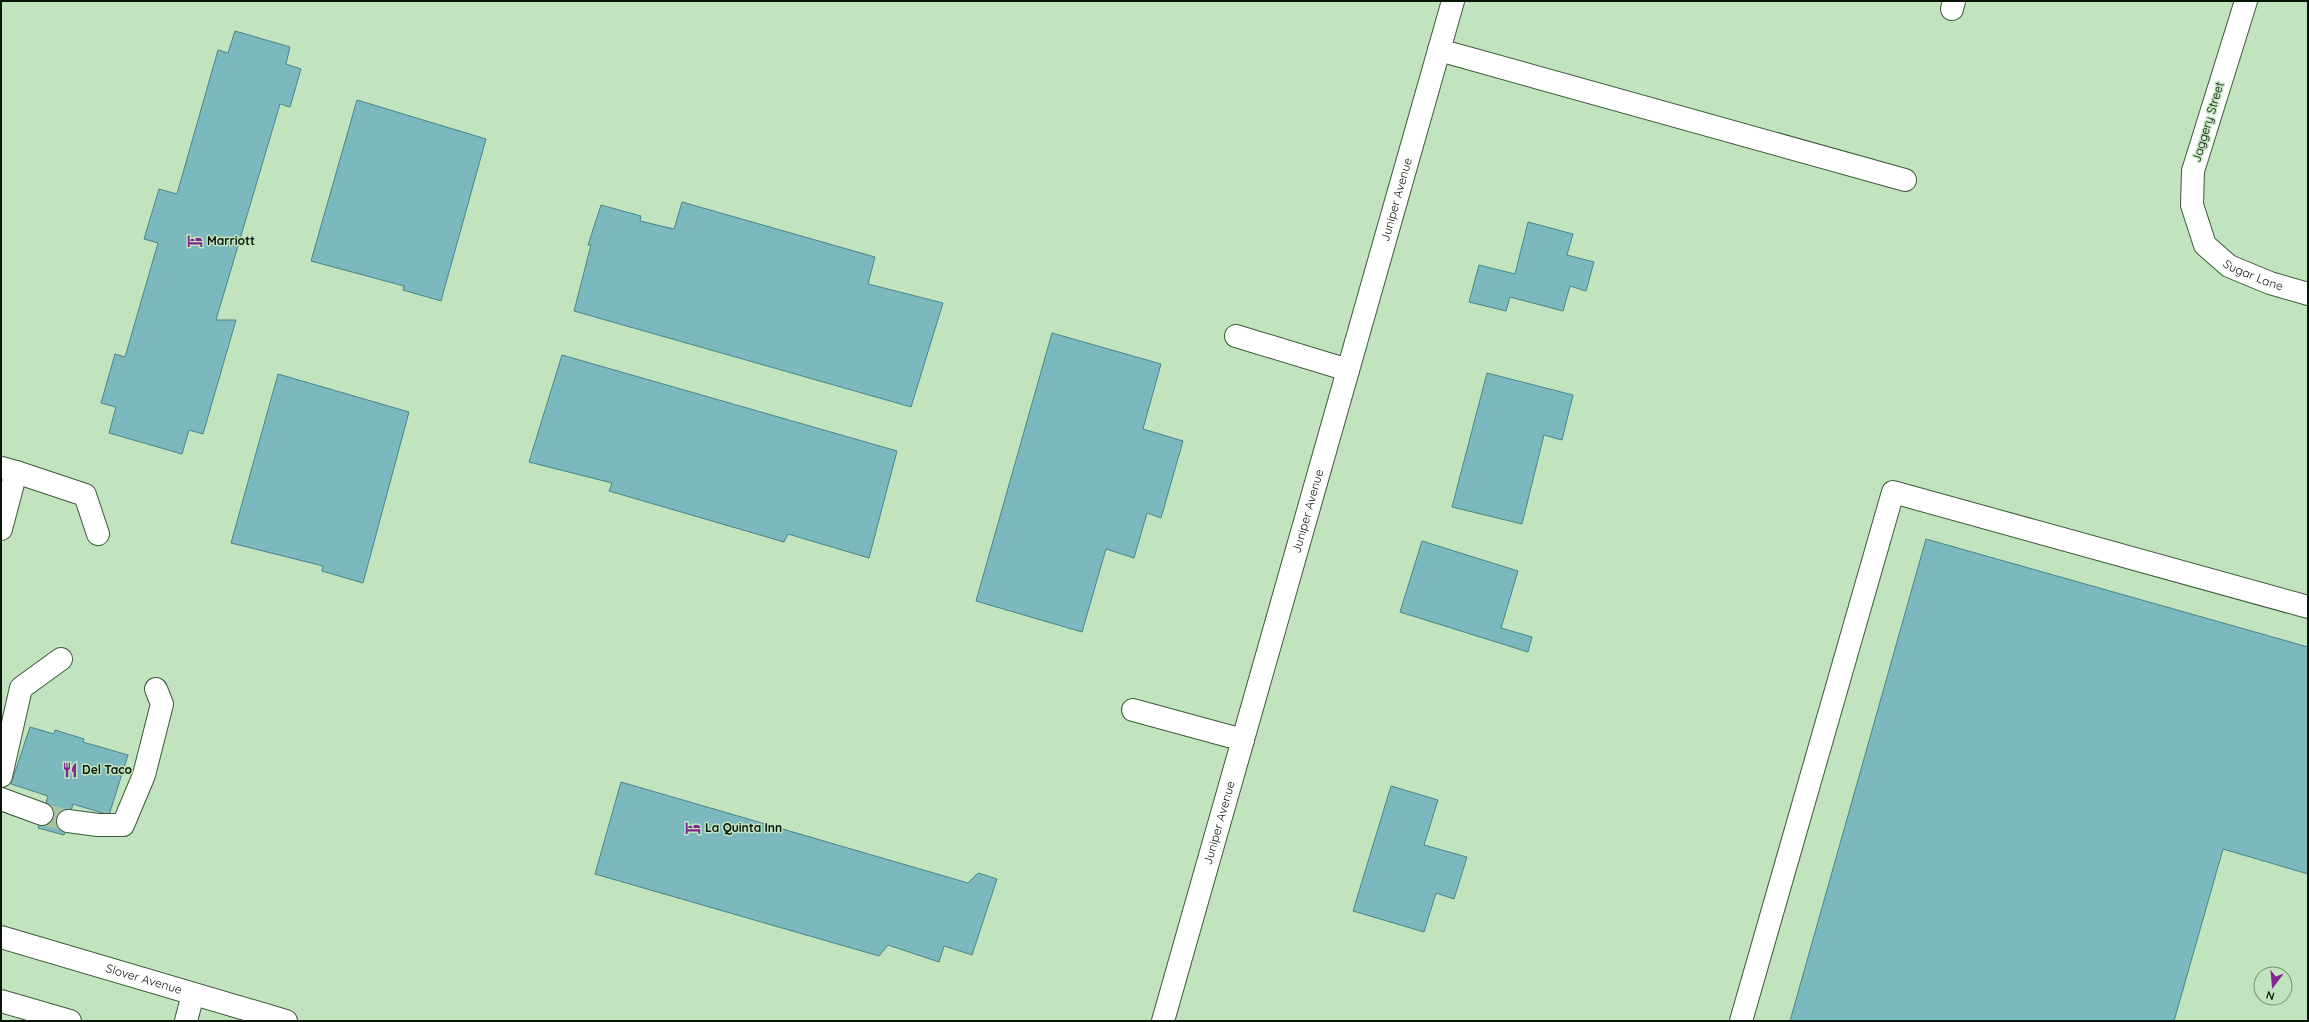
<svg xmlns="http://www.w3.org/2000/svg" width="2309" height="1022" font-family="Quicksand,sans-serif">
<rect width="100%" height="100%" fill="#c1e3bd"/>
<path fill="#7cb9be" stroke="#49858a" d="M235,31L290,47L286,64L301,69L290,107L280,104L216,320H236L203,434L189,430L182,454L109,433L116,407L101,403L115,354L125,357L158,243L144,239L159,189L177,194L218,50L228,53Z
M357,100L486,139L441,301L403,290L404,286L311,261Z
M682,202L875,257L868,284L943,303L911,407L574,311L591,245H588L601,205L641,216L640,221L674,229Z
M1528,222L1573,234L1567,255L1594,262L1586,291L1570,286L1563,311L1510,297L1506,311L1469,302L1479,265L1515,274Z
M1052,333L1161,364L1143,429L1183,441L1161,518L1147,513L1134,558L1106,549L1082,632L976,601Z
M562,355L897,451L869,558L788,534L784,542L609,491L612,483L529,462Z
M1487,373L1573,395L1562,440L1544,435L1522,524L1452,507Z
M278,374L409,412L363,583L322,571L323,566L231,543Z
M1926,539L2308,647V874L2223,849L2174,1021H1790Z
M1422,541L1518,571L1501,628L1532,637L1528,652L1400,612Z
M30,727L54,734L55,730L84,739L83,742L128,755L109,815L73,804L64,835L38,828L48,796L11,784Z
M621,782L968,883L978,873L997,879L972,955L944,946L939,962L888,945L879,956L595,874Z
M1391,786L1438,800L1424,845L1467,857L1454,899L1436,893L1424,932L1353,911Z"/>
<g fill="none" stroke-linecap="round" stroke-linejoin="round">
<path stroke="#a5c4a2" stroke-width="22" stroke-dasharray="22 11" stroke-linecap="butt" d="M42,814L68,821"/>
<g stroke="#3c5a39" stroke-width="24">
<g id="minor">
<path id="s1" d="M2246,1L2193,171L2192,205L2205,245L2229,266L2270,283L2308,294"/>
<path d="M1952,9L1954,1"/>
<path d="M1439,50L1905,180"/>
<path d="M1236,336L1348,370"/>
<path d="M16,472L85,495L98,534"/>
<path d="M1,529L16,472L2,468"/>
<path d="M1133,710L1243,740"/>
<path d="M1,776L21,688L61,659"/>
<path d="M1,799L42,814"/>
<path d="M68,821L98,825H123L144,775L162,704L156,689"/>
<path d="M186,1021L193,994"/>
<path id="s2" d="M1163,1021L1453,1"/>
<path d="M1741,1021L1893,492L2308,607"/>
</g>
</g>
<g stroke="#3c5a39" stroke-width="24">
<g id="major">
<path id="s3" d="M1,937L286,1021"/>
<path d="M1,1001L70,1021"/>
</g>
</g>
<use href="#minor" stroke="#fff" stroke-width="22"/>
<use href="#major" stroke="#fff" stroke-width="22"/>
</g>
<defs>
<g id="hotel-bare" transform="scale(1.2)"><path d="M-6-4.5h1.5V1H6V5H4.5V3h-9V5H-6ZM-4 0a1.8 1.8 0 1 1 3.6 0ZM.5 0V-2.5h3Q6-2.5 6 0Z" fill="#832691" stroke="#c1e3bd" stroke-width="2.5" paint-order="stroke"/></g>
<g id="restaurant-bare" transform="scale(1.2)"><path d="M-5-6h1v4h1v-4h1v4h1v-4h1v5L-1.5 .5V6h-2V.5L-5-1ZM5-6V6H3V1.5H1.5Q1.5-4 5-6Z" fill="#832691" stroke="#c1e3bd" stroke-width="2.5" paint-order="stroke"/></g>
</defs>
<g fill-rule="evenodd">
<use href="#hotel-bare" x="195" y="241"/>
<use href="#restaurant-bare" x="70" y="770"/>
<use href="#hotel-bare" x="693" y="828"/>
</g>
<g text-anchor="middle" stroke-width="3" stroke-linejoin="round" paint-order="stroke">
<g font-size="12" fill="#081407" stroke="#c1e3bd">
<text transform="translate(2208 122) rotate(-73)" y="4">Jaggery Street</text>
<text dy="4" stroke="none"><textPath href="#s2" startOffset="854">Juniper Avenue</textPath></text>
<text dy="4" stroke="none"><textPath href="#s1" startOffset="312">Sugar Lane</textPath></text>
<text dy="4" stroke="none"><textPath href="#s2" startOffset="530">Juniper Avenue</textPath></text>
<text dy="4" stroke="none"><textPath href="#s2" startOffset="206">Juniper Avenue</textPath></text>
<text dy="4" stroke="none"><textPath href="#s3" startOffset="149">Slover Avenue</textPath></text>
</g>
<g font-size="12" font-weight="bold" fill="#081407" stroke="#c1e3bd" text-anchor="start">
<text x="207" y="245">Marriott</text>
<text x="82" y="774">Del Taco</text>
<text x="705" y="832">La Quinta Inn</text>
</g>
</g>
<rect width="2309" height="1022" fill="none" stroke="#081407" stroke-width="4"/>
<g transform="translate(2273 986) rotate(196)"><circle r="19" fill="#c1e3bd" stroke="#779074"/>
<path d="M0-3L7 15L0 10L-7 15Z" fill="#832691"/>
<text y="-6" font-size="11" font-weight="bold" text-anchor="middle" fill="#081407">N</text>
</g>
</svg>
